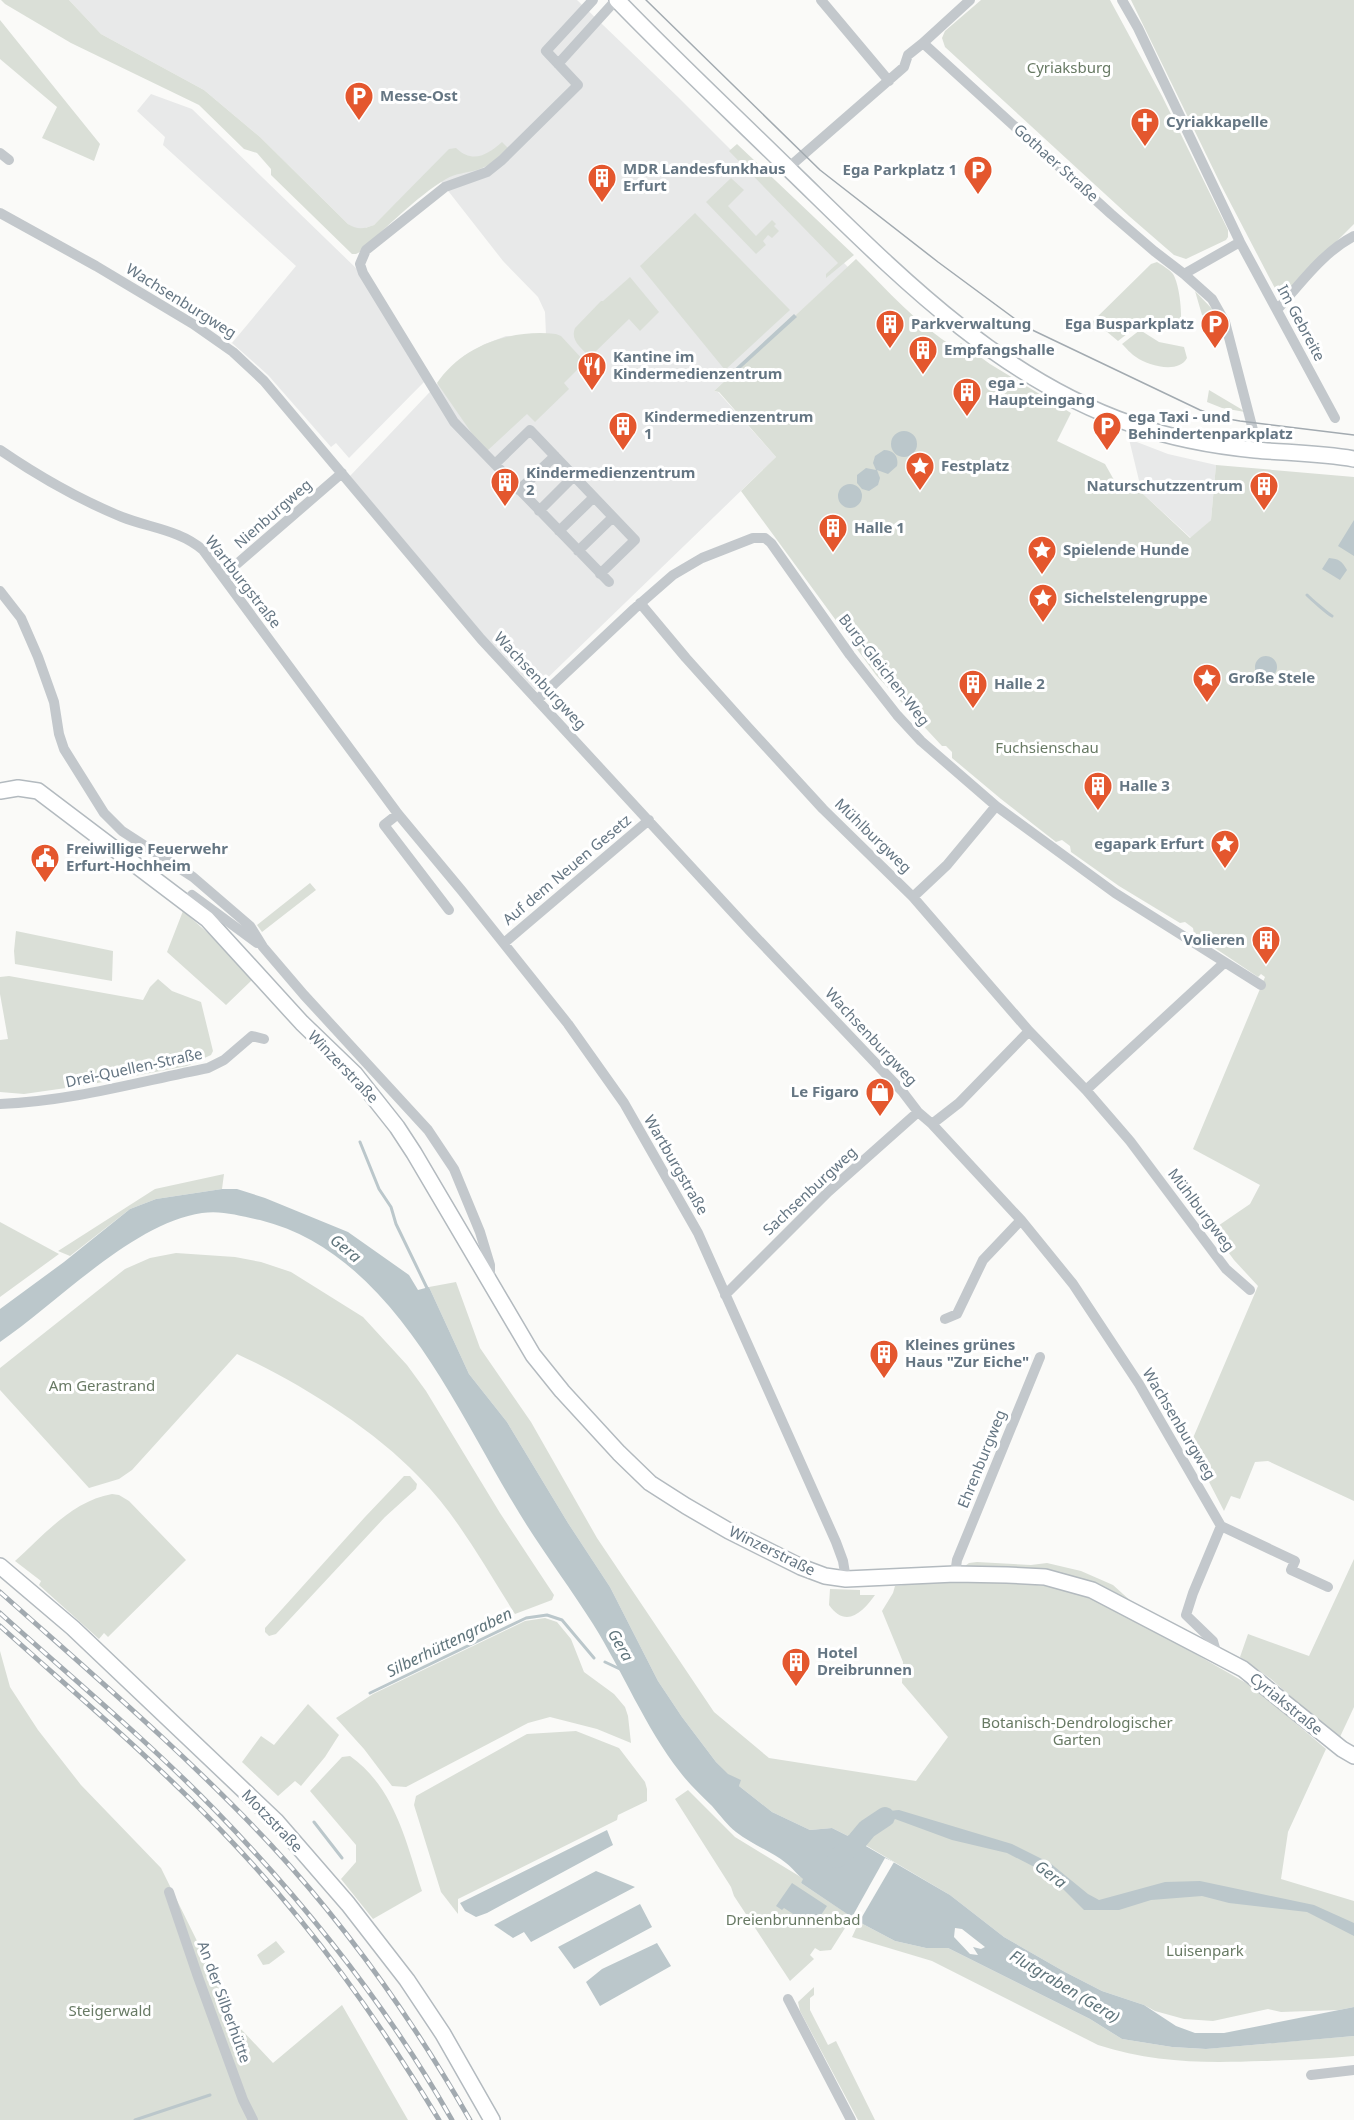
<svg xmlns="http://www.w3.org/2000/svg" width="1354" height="2120" font-family="'Noto Sans',sans-serif">
<rect width="100%" height="100%" fill="#fafaf8"/>
<path fill="#e8e9e9" d="M69,0H577L678,97L848,267L714,391L718,392L776,457L535,690L483,634L350,476L464,356L485,344L506,336L546,335L545,312L538,297L503,261L431,169L374,225L362,229H355L348,224L260,137L204,90L101,34Z
M151,94L192,109L359,271L426,380L349,458L336,443L331,447L268,375L232,343L296,266L163,145L165,137L137,111Z
M1129,439L1168,454L1216,465L1211,520L1191,538L1142,493Z"/>
<path fill="#dadfd7" d="M1,0H69L101,34L204,90L260,137L348,224C358,230 363,229 374,225L449,149L456,148C473,164 487,155 502,142L508,148C498,157 490,166 477,170C467,173 456,173 446,179C416,197 386,228 360,252L356,254H352L271,175V169L257,153L244,149L199,105L71,43L5,4Z
M981,0H1110L1162,96L1228,230V237L1226,240L1186,259L1174,255L1129,216L945,47L942,38L945,31Z
M1131,0H1354V224L1280,298L1221,185Z
M0,20L100,144L94,161L42,138L57,107L0,59Z
M737,144L854,255L826,278V274L838,263L729,151Z
M731,178L744,190L728,206L756,236L772,220L776,224L774,226L779,231L772,238L768,235L763,241L766,245L756,254L706,202Z
M695,213L790,310L725,370L640,266Z
M856,259C888,291 917,324 955,348L961,343L990,364L1071,413L1057,441L1105,464L1114,480L1142,493L1190,538L1211,520L1216,465L1354,477V1501L1268,1461L1255,1462L1240,1499L1231,1496L1224,1511L1190,1445L1258,1286L1234,1260L1212,1230L1250,1204L1260,1185L1193,1149L1265,977L1261,974L1258,977L1194,934L1193,928L1185,922L1180,923L1119,886L1071,852L1070,846L1062,840L1056,842L1001,799L952,758V752L946,746H942L876,675L741,491L776,457L719,392L714,391Z
M1157,262C1162,265 1170,270 1173,274C1179,283 1183,315 1180,323L1168,327L1147,315L1136,327L1118,341L1106,331L1090,324L1151,264Z
M630,277L659,312L640,331L629,319L590,357C581,348 570,340 575,328L601,301H603Z
M1195,291L1215,312L1222,327L1202,315Z
M1140,330L1159,342L1184,347L1187,358C1179,374 1148,366 1136,357C1131,354 1126,348 1122,344Z
M556,334L561,336L585,362L564,383L569,389L535,422L527,414L487,451L473,435L437,383C463,345 511,329 556,334Z
M1209,390L1241,409L1245,412L1222,408L1207,402Z
M310,883L316,890L262,932L257,925Z
M183,911L209,934L252,980L226,1005L167,952Z
M16,931L113,951L112,981L15,964L14,951Z
M9,976L143,1000L150,987L158,979L172,991L201,1002L213,1051L211,1055L187,1066L87,1085L24,1094L0,1092V1040L8,1039L0,994V977Z
M224,1174L222,1189L156,1199L130,1209L70,1256L58,1251L155,1189Z
M0,1222L59,1254L0,1297Z
M176,1253L235,1257L261,1262L291,1272L363,1317L407,1365L426,1391L500,1513L554,1595L552,1600L515,1614C485,1567 458,1516 418,1476C372,1428 298,1382 237,1354L132,1470L119,1479L89,1488L0,1390V1368L125,1269L150,1258Z
M456,1282L480,1348L531,1422L597,1538L714,1712L769,1758L916,1781L948,1737L902,1683L903,1662L882,1611L893,1593L895,1586L950,1580L1007,1581L1060,1588L1090,1597L1131,1617L1253,1687L1326,1749L1288,1832L1281,1879L1354,1901V2007L1339,2010L1281,2012L1268,2009L1213,2021L1184,2019L1155,2011L1144,2005L1102,1991L1065,1972L1004,1937L950,1895L862,1843L832,1828L810,1830L772,1812L739,1786L740,1780L728,1775L716,1762L682,1717L658,1681L610,1587L568,1523L507,1422L469,1374L429,1287Z
M404,1476H410L417,1484L416,1489L385,1517L276,1634L269,1636L265,1632V1628L365,1517Z
M112,1494L119,1495L129,1501L186,1560L108,1637L104,1633L99,1639L39,1585L41,1581L15,1561C44,1535 72,1501 112,1494Z
M1354,1559V1707L1339,1739L1271,1679L1240,1657L1248,1634L1309,1656Z
M977,1562L1031,1565L1047,1563L1081,1571L1113,1585L1133,1603L1009,1568L965,1566L969,1563Z
M830,1589L860,1590V1595H875C863,1612 846,1629 829,1605Z
M545,1618L557,1622L571,1639L584,1672L614,1694L625,1707L628,1716L631,1743L597,1729L550,1717L528,1723L406,1787L392,1786L364,1749L336,1718L373,1694L525,1621Z
M0,1651L10,1687L38,1730L81,1785L161,1868L240,2028L273,2063L342,2005L408,2120H0Z
M308,1704L339,1735L325,1757L301,1786L295,1781L278,1796L242,1762L261,1736L274,1745Z
M576,1731L619,1748L645,1782L647,1789V1801L618,1815L617,1820L458,1899V1914L441,1892L414,1805L416,1796L527,1734Z
M350,1756C395,1788 406,1842 422,1891L373,1919L341,1879L356,1862V1845L310,1791L342,1757Z
M688,1790L735,1837L804,1879L801,1883L852,1917L831,1950L820,1951L815,1948L810,1955L814,1959L790,1981L734,1896L731,1887L675,1799Z
M859,1922L895,1941L926,1948H948L1090,2019L1122,2039L1172,2047L1205,2049L1354,2036V2056C1323,2059 1293,2060 1262,2061C1204,2063 1153,2063 1098,2045L932,1961L852,1937Z
M276,1941L285,1952L269,1964L263,1965L257,1955Z
M814,1987V1995L810,1998V2010L828,2045L836,2041L875,2120H858L800,2011L798,2002Z"/>
<path fill="#bbc7cb" fill-rule="evenodd" d="M794,314L797,317L731,377L728,375Z
M891 444a13 13 0 1 1 26 0a13 13 0 1 1-26 0Z
M884,450C894,450 899,457 897,466L888,474L877,470L880,478L878,485L869,491L862,489L857,483V475L866,468L876,470L873,463L875,456Z
M838 496a12 12 0 1 1 24 0a12 12 0 1 1-24 0Z
M1354,520V556L1338,546Z
M1329,558C1339,559 1342,561 1347,570L1340,580L1322,569Z
M1255 667a11 11 0 1 1 22 0a11 11 0 1 1-22 0Z
M222,1189H237L265,1198L348,1232L409,1275L418,1290L429,1287L469,1374L507,1422L568,1523L610,1587L658,1681L682,1717L716,1762L728,1774L741,1780L739,1786L772,1812L810,1830L832,1828L852,1838L950,1895L1004,1937L1065,1972L1102,1991L1144,2005L1176,2026L1195,2033H1224L1354,2007V2036L1206,2049L1172,2047L1122,2039L1090,2019L948,1948H926L895,1941L859,1922L801,1883L803,1879C796,1874 793,1868 786,1863C771,1851 751,1844 736,1832C727,1825 720,1815 712,1806C701,1795 689,1784 680,1772C645,1727 623,1672 593,1624C567,1583 537,1544 512,1501C450,1397 388,1252 260,1220C240,1216 222,1210 202,1213C133,1223 57,1303 0,1342V1309L64,1262L130,1209L156,1199ZM955,1928L962,1929L985,1947L981,1949L973,1947L978,1955L970,1954L954,1937Z
M899,1810L1012,1844L1050,1863L1088,1894L1099,1900L1165,1882L1200,1881L1314,1905L1354,1923V1936L1307,1912L1229,1903L1202,1896L1151,1900L1119,1910H1084L1048,1874L1007,1853L952,1840L895,1819L877,1823L865,1833L857,1829C867,1813 881,1812 899,1810Z
M607,1830L613,1845L487,1913L476,1917L465,1911L460,1903Z
M596,1871L635,1887L531,1942L524,1932L513,1938L494,1925Z
M792,1883L827,1906L813,1927L784,1908L782,1910L776,1906Z
M640,1904L652,1927L574,1969L558,1947Z
M657,1943L671,1966L600,2006L586,1982L602,1969Z"/>
<path fill="#fafaf8" d="M885,1858L894,1862L859,1922L852,1917Z"/>
<g fill="none" stroke-linecap="round" stroke-linejoin="round">
<path stroke="#bbc7cb" stroke-width="3" d="M1307,595C1311,599 1328,614 1332,616
M360,1142L379,1189L391,1207L396,1224L427,1288
M605,1662L622,1670
M370,1693L526,1618L547,1615L562,1620L594,1658
M314,1822L342,1858
M135,2120L210,2095"/>
<path stroke="#bbc7cb" stroke-width="20" d="M837,1858L857,1841L867,1829L885,1817"/>
<g stroke="#b3babf" stroke-width="18">
<path id="secondary" d="M617,0C674,59 734,115 792,172C892,269 995,377 1131,424C1171,438 1213,446 1255,450C1288,453 1321,453 1354,459
M0,791L18,788L38,791L207,919L302,1023L355,1074L397,1127L414,1153L533,1355L562,1391L619,1453L650,1483L686,1506L729,1531L801,1567L825,1576L846,1579L955,1574L1007,1575L1045,1577L1092,1590L1243,1669L1342,1749L1354,1756
M0,1566L73,1628L276,1821L348,1904L407,1980L443,2034L492,2120"/>
</g>
<path stroke="#c3c8cc" stroke-width="10" d="M593,0L546,51L578,85L502,160L487,172L445,187L366,250L360,264L363,273L454,422L609,582
M821,0L889,81
M1122,0L1138,28L1240,242L1335,418
M923,43L970,0
M558,64L616,0
M0,153L9,160
M788,168L904,67L908,55L923,43L1111,214L1154,251L1184,274L1212,299L1225,322L1253,430L1254,450
M0,213L96,266L193,324L233,352L264,381L481,639L750,931L902,1091L918,1112L932,1124L1021,1220L1073,1284L1139,1384L1221,1526
M1184,274L1240,242
M1277,310C1300,284 1323,252 1354,236
M0,450C38,476 80,500 122,517C150,528 180,530 203,550L398,814L462,891L568,1024L624,1103L698,1233L836,1542L843,1561L846,1579
M495,464L530,430L635,540L600,574
M519,490L555,456
M539,511L574,476
M559,531L594,497
M578,551L613,517
M223,576L342,473
M0,591L21,618L38,657L54,702L59,734L64,749L104,813L122,831L193,877L250,926L263,947L304,995L428,1130L454,1169L480,1232L490,1265V1280
M640,603L686,658L747,726L823,809L913,897L1029,1031L1086,1090L1130,1141L1226,1269L1250,1290
M537,700L634,609L673,575L702,558L753,538H765L771,543L850,655L897,715L921,741L996,806L1115,893L1261,985
M398,814L384,825L449,910
M913,897L947,865L996,806
M186,902L192,895L257,943
M504,943L649,820
M1086,1090L1224,963
M0,1104C73,1101 137,1082 208,1068L224,1060L252,1036L264,1039
M932,1124L959,1103L1029,1031
M725,1295L828,1192L918,1112
M945,1319L957,1314L983,1260L1021,1220
M1221,1526L1295,1561L1291,1570L1328,1587
M955,1574L957,1560L1040,1357
M1217,1655L1213,1641L1186,1615L1193,1593L1221,1526
M169,1892L198,1977L243,2100L253,2120
M788,1999L851,2120
M1311,2075L1354,2070"/>
<use href="#secondary" stroke="#fff" stroke-width="15"/>
<path stroke="#a2aab0" stroke-width="1.5" d="M646,0L820,170L938,262L1026,327L1200,410L1222,418L1240,421L1354,435"/>
<g stroke="#a2aab0" stroke-width="5">
<path id="rail" d="M0,1592C92,1674 187,1755 271,1845C348,1928 414,2022 470,2120
M0,1613C72,1678 147,1740 215,1810C305,1903 388,2007 452,2120
M0,1626C79,1697 161,1766 233,1843C314,1929 378,2019 439,2120"/>
</g>
<use href="#rail" stroke="#fff" stroke-width="3" stroke-dasharray="9" stroke-linecap="butt"/>
</g>
<defs>
<g id="parking-pin" transform="scale(1.5)"><path d="M0 17L-7.5 6A9.5 9.5 0 1 1 7.5 6Z" fill="#e4572e" stroke="#fff"/><path d="M-3.5-5.5H1a3.5 3.5 0 0 1 0 7H-1V5.5H-3.5ZM-1-3.4V-.6H.8a1.4 1.4 0 0 0 0-2.8Z" fill="#fff"/></g>
<g id="church-pin" transform="scale(1.5)"><path d="M0 17L-7.5 6A9.5 9.5 0 1 1 7.5 6Z" fill="#e4572e" stroke="#fff"/><path d="M-1.2-6h2.4v3.5h3.3v2.4h-3.3V6h-2.4V-.1h-3.3v-2.4h3.3Z" fill="#fff"/></g>
<g id="building-pin" transform="scale(1.5)"><path d="M0 17L-7.5 6A9.5 9.5 0 1 1 7.5 6Z" fill="#e4572e" stroke="#fff"/><path d="M-4-6H4V6H1V3H-1V6H-4ZM-2.5-4.3h1.7v1.8h-1.7ZM.8-4.3h1.7v1.8H.8ZM-2.5-1h1.7V.8h-1.7ZM.8-1h1.7V.8H.8Z" fill="#fff"/></g>
<g id="restaurant-pin" transform="scale(1.5)"><path d="M0 17L-7.5 6A9.5 9.5 0 1 1 7.5 6Z" fill="#e4572e" stroke="#fff"/><path d="M-5-6h1v4h1v-4h1v4h1v-4h1v5L-1.5 .5V6h-2V.5L-5-1ZM5-6V6H3V1.5H1.5Q1.5-4 5-6Z" fill="#fff"/></g>
<g id="sight-pin" transform="scale(1.5)"><path d="M0 17L-7.5 6A9.5 9.5 0 1 1 7.5 6Z" fill="#e4572e" stroke="#fff"/><path d="M0-6L1.8-2.2L6-1.7L2.9 1.2L3.7 5.4L0 3.3L-3.7 5.4L-2.9 1.2L-6-1.7L-1.8-2.2Z" fill="#fff"/></g>
<g id="civic-pin" transform="scale(1.5)"><path d="M0 17L-7.5 6A9.5 9.5 0 1 1 7.5 6Z" fill="#e4572e" stroke="#fff"/><path d="M-.6-6.5H3V-4.5H.6V-3L4-1V1h2V6H-6V1h2V-1L-.6-3ZM-1.2 2.5V6h2.4V2.5Z" fill="#fff"/></g>
<g id="shop-pin" transform="scale(1.5)"><path d="M0 17L-7.5 6A9.5 9.5 0 1 1 7.5 6Z" fill="#e4572e" stroke="#fff"/><path d="M-5-2.5h2.3a2.7 3.5 0 0 1 5.4 0H5L5.5 6h-11ZM-1.5-2.5h3a1.5 2.3 0 0 0-3 0Z" fill="#fff"/></g>
</defs>
<g fill-rule="evenodd">
<use href="#parking-pin" x="359" y="96"/>
<use href="#church-pin" x="1145" y="122"/>
<use href="#parking-pin" x="978" y="170"/>
<use href="#building-pin" x="602" y="178"/>
<use href="#building-pin" x="890" y="324"/>
<use href="#parking-pin" x="1215" y="324"/>
<use href="#building-pin" x="923" y="350"/>
<use href="#restaurant-pin" x="592" y="366"/>
<use href="#building-pin" x="967" y="392"/>
<use href="#building-pin" x="623" y="426"/>
<use href="#parking-pin" x="1107" y="426"/>
<use href="#sight-pin" x="920" y="466"/>
<use href="#building-pin" x="505" y="482"/>
<use href="#building-pin" x="1264" y="486"/>
<use href="#building-pin" x="833" y="528"/>
<use href="#sight-pin" x="1042" y="550"/>
<use href="#sight-pin" x="1043" y="598"/>
<use href="#sight-pin" x="1207" y="678"/>
<use href="#building-pin" x="973" y="684"/>
<use href="#building-pin" x="1098" y="786"/>
<use href="#sight-pin" x="1225" y="844"/>
<use href="#civic-pin" x="45" y="858"/>
<use href="#building-pin" x="1266" y="940"/>
<use href="#shop-pin" x="880" y="1092"/>
<use href="#building-pin" x="884" y="1354"/>
<use href="#building-pin" x="796" y="1662"/>
</g>
<g text-anchor="middle" stroke-width="6" stroke-linejoin="round" paint-order="stroke">
<g font-size="15" fill="#687a64" stroke="#fff">
<text x="1069" y="73">Cyriaksburg</text>
<text x="1047" y="753">Fuchsienschau</text>
<text x="102" y="1391">Am Gerastrand</text>
<text x="1077" y="1728">Botanisch-Dendrologischer<tspan x="1077" dy="17">Garten</tspan></text>
<text x="793" y="1925">Dreienbrunnenbad</text>
<text x="1205" y="1956">Luisenpark</text>
<text x="110" y="2016">Steigerwald</text>
</g>
<g font-size="15" font-weight="bold" fill="#657683" stroke="#fff" text-anchor="start">
<text x="380" y="101">Messe-Ost</text>
<text x="1166" y="127">Cyriakkapelle</text>
<text x="623" y="174">MDR Landesfunkhaus<tspan x="623" dy="17">Erfurt</tspan></text>
<text x="957" y="175" text-anchor="end">Ega Parkplatz 1</text>
<text x="911" y="329">Parkverwaltung</text>
<text x="1194" y="329" text-anchor="end">Ega Busparkplatz</text>
<text x="944" y="355">Empfangshalle</text>
<text x="613" y="362">Kantine im<tspan x="613" dy="17">Kindermedienzentrum</tspan></text>
<text x="988" y="388">ega -<tspan x="988" dy="17">Haupteingang</tspan></text>
<text x="644" y="422">Kindermedienzentrum<tspan x="644" dy="17">1</tspan></text>
<text x="1128" y="422">ega Taxi - und<tspan x="1128" dy="17">Behindertenparkplatz</tspan></text>
<text x="941" y="471">Festplatz</text>
<text x="526" y="478">Kindermedienzentrum<tspan x="526" dy="17">2</tspan></text>
<text x="1243" y="491" text-anchor="end">Naturschutzzentrum</text>
<text x="854" y="533">Halle 1</text>
<text x="1063" y="555">Spielende Hunde</text>
<text x="1064" y="603">Sichelstelengruppe</text>
<text x="1228" y="683">Große Stele</text>
<text x="994" y="689">Halle 2</text>
<text x="1119" y="791">Halle 3</text>
<text x="1204" y="849" text-anchor="end">egapark Erfurt</text>
<text x="66" y="854">Freiwillige Feuerwehr<tspan x="66" dy="17">Erfurt-Hochheim</tspan></text>
<text x="1245" y="945" text-anchor="end">Volieren</text>
<text x="859" y="1097" text-anchor="end">Le Figaro</text>
<text x="905" y="1350">Kleines grünes<tspan x="905" dy="17">Haus "Zur Eiche"</tspan></text>
<text x="817" y="1658">Hotel<tspan x="817" dy="17">Dreibrunnen</tspan></text>
</g>
<g font-size="15" fill="#657683" stroke="#fff">
<text transform="translate(1056 163) rotate(42)" y="5">Gothaer Straße</text>
<text transform="translate(181 301) rotate(32)" y="5">Wachsenburgweg</text>
<text transform="translate(1301 323) rotate(62)" y="5">Im Gebreite</text>
<text transform="translate(273 514) rotate(-41)" y="5">Nienburgweg</text>
<text transform="translate(243 582) rotate(52)" y="5">Wartburgstraße</text>
<text transform="translate(884 670) rotate(52)" y="5">Burg-Gleichen-Weg</text>
<text transform="translate(540 681) rotate(47)" y="5">Wachsenburgweg</text>
<text transform="translate(873 836) rotate(44)" y="5">Mühlburgweg</text>
<text transform="translate(567 870) rotate(-40)" y="5">Auf dem Neuen Gesetz</text>
<text transform="translate(871 1037) rotate(47)" y="5">Wachsenburgweg</text>
<text transform="translate(343 1067) rotate(46)" y="5">Winzerstraße</text>
<text transform="translate(134 1068) rotate(-12)" y="5">Drei-Quellen-Straße</text>
<text transform="translate(676 1165) rotate(60)" y="5">Wartburgstraße</text>
<text transform="translate(810 1191) rotate(-43)" y="5">Sachsenburgweg</text>
<text transform="translate(1201 1210) rotate(53)" y="5">Mühlburgweg</text>
<text transform="translate(1179 1424) rotate(59)" y="5">Wachsenburgweg</text>
<text transform="translate(982 1459) rotate(-68)" y="5">Ehrenburgweg</text>
<text transform="translate(772 1551) rotate(26)" y="5">Winzerstraße</text>
<text transform="translate(1286 1704) rotate(39)" y="5">Cyriakstraße</text>
<text transform="translate(272 1821) rotate(46)" y="5">Motzstraße</text>
<text transform="translate(224 2002) rotate(70)" y="5">An der Silberhütte</text>
</g>
<g font-size="16" font-style="italic" fill="#60757c" stroke="#fff">
<text transform="translate(346 1248) rotate(39)" y="6">Gera</text>
<text transform="translate(449 1642) rotate(-26)" y="6">Silberhüttengraben</text>
<text transform="translate(621 1645) rotate(60)" y="6">Gera</text>
<text transform="translate(1051 1874) rotate(37)" y="6">Gera</text>
<text transform="translate(1065 1986) rotate(31)" y="6">Flutgraben (Gera)</text>
</g>
</g>
</svg>
